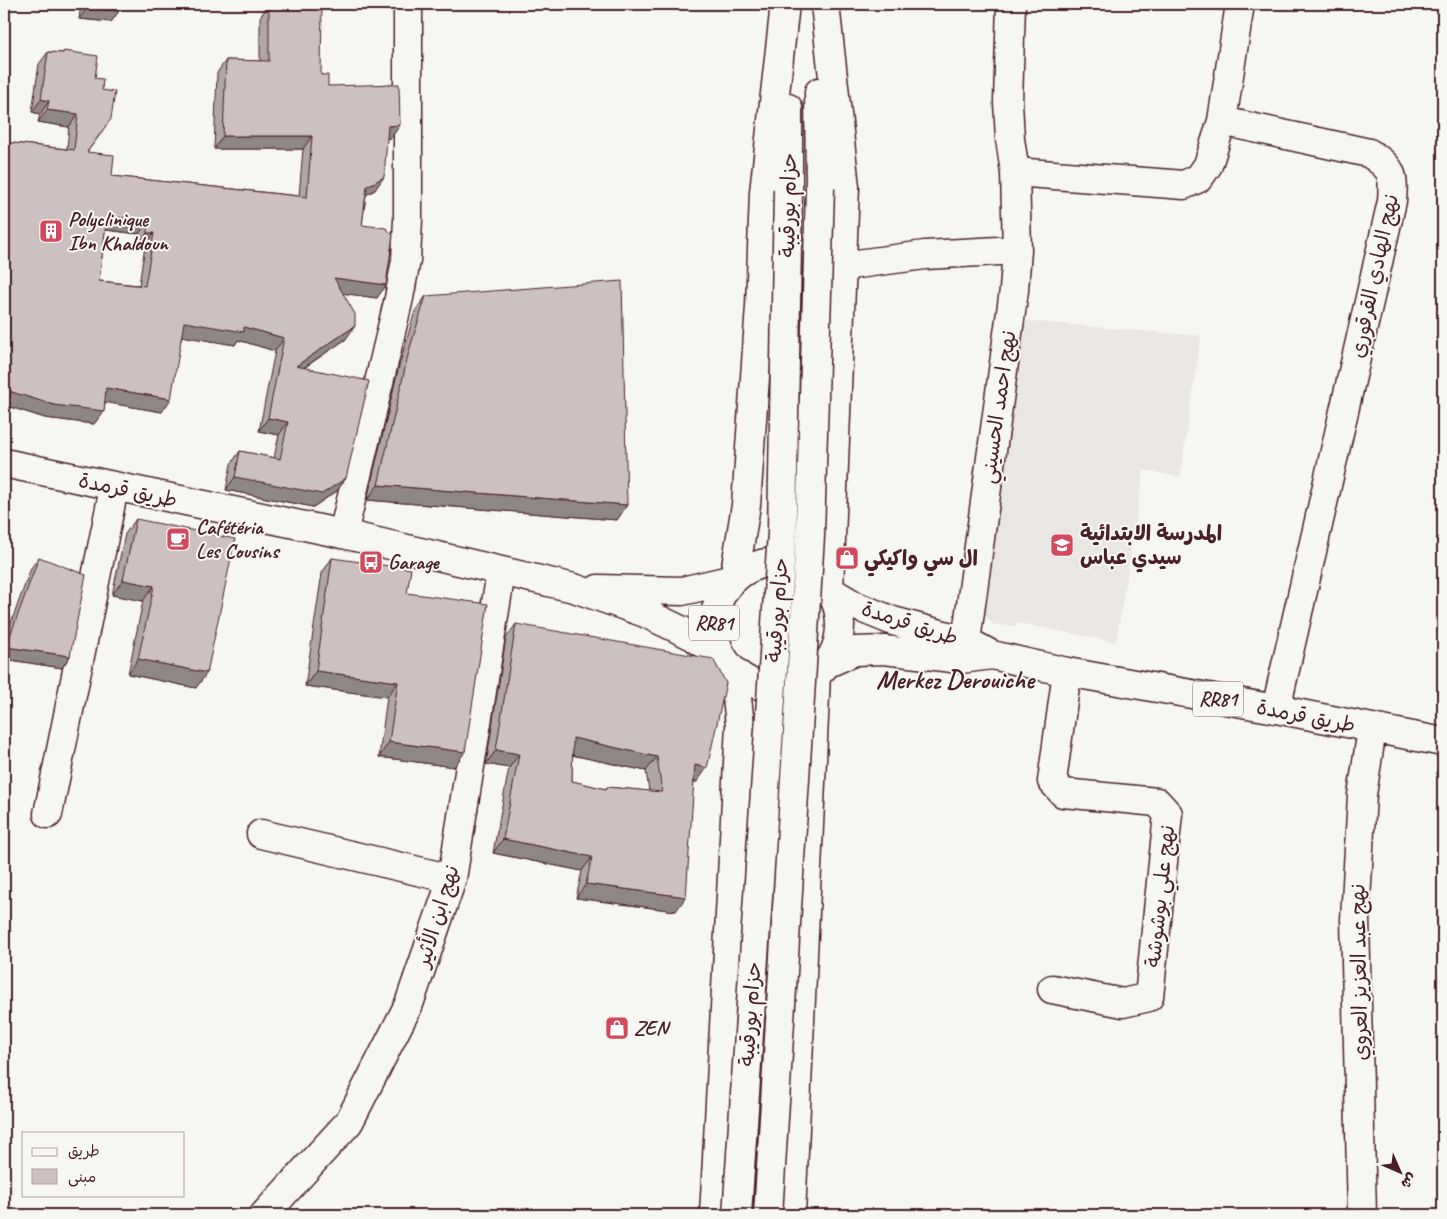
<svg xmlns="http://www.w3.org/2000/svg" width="1447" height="1219" font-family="Caveat,'Playpen Sans Arabic',sans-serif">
<rect width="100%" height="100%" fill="#f6f6f2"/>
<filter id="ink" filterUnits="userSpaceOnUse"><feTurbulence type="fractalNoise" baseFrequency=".02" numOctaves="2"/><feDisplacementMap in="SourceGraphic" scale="10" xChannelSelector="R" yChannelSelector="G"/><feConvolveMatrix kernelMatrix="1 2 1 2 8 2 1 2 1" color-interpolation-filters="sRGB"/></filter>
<g filter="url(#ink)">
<path fill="#e9e6e3" d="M1026,321L1201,336L1180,477L1144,470L1116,642L1018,623L1016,626L994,625L983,614Z"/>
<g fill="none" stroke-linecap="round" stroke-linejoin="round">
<g stroke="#4a1f2b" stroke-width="31">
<path id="minor" d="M1222,121L1240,4
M1015,172L1184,185L1199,178L1208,165L1222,121L1369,153C1393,169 1394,173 1392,201L1276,709
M842,266L925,255L1017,250
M343,534L399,298L406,260L408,219V4
M966,641L1014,290L1017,250L1015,172L1010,139L1008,102L1011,4
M48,814L114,488
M261,834L452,879
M1052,989L1123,1003L1149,997L1168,814L1157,802L1063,793L1052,781L1067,672
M264,1215L349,1122L409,1004L452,879L501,572
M1362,1215L1355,919L1362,795L1372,729"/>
</g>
<g stroke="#4a1f2b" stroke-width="31">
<path id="major" d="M4,463L343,534L574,588L645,613L693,636L725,661
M714 625a63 63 0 1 1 126 0a63 63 0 1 1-126 0Z
M598,589L682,591L734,579
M829,590L856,606L893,621L966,641L992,655L1067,672L1276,709L1443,742
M826,664L855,651L884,650L961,659L992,655
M714,1215L740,725L734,671
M791,1215L816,674"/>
</g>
<g stroke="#4a1f2b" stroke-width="31">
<path id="highway" d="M825,4L845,187L829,590
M819,92L820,188
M788,189V108
M734,579L746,505L760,306L764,192L785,4"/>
</g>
<use href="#minor" stroke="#f6f6f2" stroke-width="28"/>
<use href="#major" stroke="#f6f6f2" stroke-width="28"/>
<use href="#highway" stroke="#f6f6f2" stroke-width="28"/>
<g stroke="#4a1f2b" stroke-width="31" stroke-linecap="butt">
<path id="highway-bridge" d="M737,1215L782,533L788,189
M768,1215L810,536L820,188"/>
</g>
<use href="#highway-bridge" stroke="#f6f6f2" stroke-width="28"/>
</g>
<path fill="#afa6a5" stroke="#4a1f2b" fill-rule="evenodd" d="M81,4H121L120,6L119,11L111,22L79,19Z
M269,4L321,75L328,86L391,138H387L375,190L366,195L362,225L377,298L343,293L346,339L304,368L346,478L337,491L313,507L226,490L231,464L240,451L274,458L279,435L259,431L275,351L238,340L235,345L182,336L162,412L105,402L104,411L94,424L45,418L4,405V142L67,149L69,127L38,122L40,114L32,112L39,64L48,52L62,53L64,51L95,78L102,90V132L87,152L112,176L299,196L303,149H214L217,73L226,60L260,61V17ZM105,230L139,234L138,246H145L139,285L99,281Z
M426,296L627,505L617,520L367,500L399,366L415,311Z
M136,519L196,688L128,674L143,601L112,595L125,534Z
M39,557L70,656L62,668L4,659V642L31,568Z
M332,558L407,593L454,767L379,757L387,697L305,686L322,573Z
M516,624L697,782H694L676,911L576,898L582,871L493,853L509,768L486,764L506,638ZM572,755L646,771L649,791L607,787L605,789L572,781Z"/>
<path fill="#8f8786" stroke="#4a1f2b" d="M87,8L119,11L111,22L79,19Z
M41,99L49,101L40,114L32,112Z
M47,110L78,114L69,127L38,122Z
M400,125L391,138L379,139L388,126Z
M223,136H312L303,149H214Z
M384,177L375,190L358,199L367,186Z
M107,216L148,221L139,234L98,229Z
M147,233H154L145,246H138Z
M334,278L386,285L377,298L325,291Z
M184,322L244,327L284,338L275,351L238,340L235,345L175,335Z
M355,326L346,339L287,379L296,366Z
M106,388L171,399L162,412L97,401Z
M12,392L104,411L94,424L45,418L4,405Z
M268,418L288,422L279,435L259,431Z
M235,477L346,478L337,491L313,507L226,490Z
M378,485L627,505L617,520L367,500Z
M123,580L154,586L143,601L112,595Z
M6,647L70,656L62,668L4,659V650Z
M138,659L207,673L196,688L128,674Z
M316,671L398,682L387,697L305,686Z
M573,738L657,757L646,771L563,753Z
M389,742L465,752L454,767L379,757Z
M496,750L519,754L509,768L486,764Z
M695,765L707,768L697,782L685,780Z
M503,839L592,857L582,871L493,853Z
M586,884L686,897L676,911L576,898Z"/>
<path fill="#ccc1c0" stroke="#4a1f2b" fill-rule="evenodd" d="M88,4H120L119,11L87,8Z
M269,4H322L321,75H328V86L399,84L400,125L388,126L384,177L367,186L362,225L386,228L393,235L386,285L334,278L355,314V326L296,366L369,381L346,478L322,494L235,477L240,451L280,459L288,422L268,418L284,338L244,327V332L184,322L171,399L106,388L104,411L54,405L12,392L4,384V142L74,150L78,114L47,110L49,101L41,99L48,52L63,53L64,51L98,56L95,78L103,79L102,90L115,92L111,119L87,152L114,155L112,176L307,197L312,136H223L226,60L269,61ZM107,216L148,221L147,233H154L145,286L99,281Z
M622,281L627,505L378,485L409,351L426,296Z
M136,519L235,539L207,673L138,659L154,586L123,580Z
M39,557L86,575L70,656L6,647Z
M332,558L411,569L407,593L488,604L465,752L389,742L398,682L316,671Z
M516,624L713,659L726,683L707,768L695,765L686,897L586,884L592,857L503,839L519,754L496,750ZM573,738L657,757L662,792L607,787L606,789L572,781Z"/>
</g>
<defs>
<g id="building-square" transform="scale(1.25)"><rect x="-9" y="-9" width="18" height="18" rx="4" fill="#d1495b" stroke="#f6f6f2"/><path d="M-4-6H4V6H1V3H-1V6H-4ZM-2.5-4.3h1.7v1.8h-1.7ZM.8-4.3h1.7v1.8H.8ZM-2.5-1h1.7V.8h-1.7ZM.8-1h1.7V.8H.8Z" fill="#fff"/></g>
<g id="cafe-square" transform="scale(1.25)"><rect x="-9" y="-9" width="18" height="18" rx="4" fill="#d1495b" stroke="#f6f6f2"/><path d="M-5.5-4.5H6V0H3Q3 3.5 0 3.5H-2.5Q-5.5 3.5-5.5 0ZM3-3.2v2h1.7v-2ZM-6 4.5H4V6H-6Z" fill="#fff"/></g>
<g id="school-square" transform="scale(1.25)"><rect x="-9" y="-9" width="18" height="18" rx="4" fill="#d1495b" stroke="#f6f6f2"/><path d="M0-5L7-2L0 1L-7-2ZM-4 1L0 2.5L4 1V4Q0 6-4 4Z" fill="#fff"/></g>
<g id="shop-square" transform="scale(1.25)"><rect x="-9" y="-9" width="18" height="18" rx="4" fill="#d1495b" stroke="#f6f6f2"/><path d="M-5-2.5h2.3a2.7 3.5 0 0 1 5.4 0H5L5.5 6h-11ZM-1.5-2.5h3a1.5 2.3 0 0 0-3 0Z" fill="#fff"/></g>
<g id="bus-square" transform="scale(1.25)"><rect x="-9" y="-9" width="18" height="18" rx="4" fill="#d1495b" stroke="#f6f6f2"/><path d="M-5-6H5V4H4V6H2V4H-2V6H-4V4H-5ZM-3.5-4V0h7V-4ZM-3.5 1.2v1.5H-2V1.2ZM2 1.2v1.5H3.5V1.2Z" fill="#fff"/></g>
</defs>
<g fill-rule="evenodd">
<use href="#building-square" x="51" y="231"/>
<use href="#cafe-square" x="178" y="539"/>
<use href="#school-square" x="1062" y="545"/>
<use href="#shop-square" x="847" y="558"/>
<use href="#bus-square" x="371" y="562"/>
<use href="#shop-square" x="617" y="1028"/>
</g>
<g text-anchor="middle" stroke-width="4" stroke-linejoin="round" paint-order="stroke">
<g fill="#f6f6f2" stroke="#7e6067" stroke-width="1">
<rect x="689" y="605.5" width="50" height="35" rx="4"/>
<rect x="1193" y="681.5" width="50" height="35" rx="4"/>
</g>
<g font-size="20" font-weight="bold" fill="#4a1f2b">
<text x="714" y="630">RR81</text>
<text x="1218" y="706">RR81</text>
</g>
<g font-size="21" fill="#4a1f2b" stroke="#f6f6f2">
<text transform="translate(788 205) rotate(-89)" y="7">حزام بورقيبة</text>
<text transform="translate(1374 276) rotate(-78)" y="7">نهج الهادي القرقوري</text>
<text transform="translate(998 407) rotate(-82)" y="7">نهج احمد الحسيني</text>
<text transform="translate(128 490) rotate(12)" y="7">طريق قرمدة</text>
<text transform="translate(777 610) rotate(-86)" y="7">حزام بورقيبة</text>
<text transform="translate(910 623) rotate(18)" y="7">طريق قرمدة</text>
<text transform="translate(1306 716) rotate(11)" y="7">طريق قرمدة</text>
<text transform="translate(1160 896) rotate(-84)" y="7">نهج علي بوشوشة</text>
<text transform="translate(437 916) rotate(-73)" y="7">نهج ابن الأثير</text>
<text transform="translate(1359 972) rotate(-91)" y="7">نهج عبد العزيز العروي</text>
<text transform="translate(750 1014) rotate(-86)" y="7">حزام بورقيبة</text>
</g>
<g font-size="21" font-weight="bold" fill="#4a1f2b" stroke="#f6f6f2" text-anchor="start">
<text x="68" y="226">Polyclinique<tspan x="68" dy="24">Ibn Khaldoun</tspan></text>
<text x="196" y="534">Cafétéria<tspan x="196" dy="24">Les Cousins</tspan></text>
<text x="1080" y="540">المدرسة الابتدائية<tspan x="1080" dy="24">سيدي عباس</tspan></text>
<text x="864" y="565">ال سي واكيكي</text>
<text x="388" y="569">Garage</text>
<text x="634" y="1035">ZEN</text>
</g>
<g font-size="26" font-weight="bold" fill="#4a1f2b" stroke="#f6f6f2">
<text x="955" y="688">Merkez Derouiche</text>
</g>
</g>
<rect width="1447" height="1219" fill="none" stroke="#f6f6f2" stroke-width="20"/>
<rect x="10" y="10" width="1427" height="1199" fill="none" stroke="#4a1f2b" stroke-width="2" filter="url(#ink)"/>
<rect x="22" y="1132" width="162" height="65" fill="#f6f6f2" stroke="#b1a0a2"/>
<rect x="32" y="1148" width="25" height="8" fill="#f6f6f2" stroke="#b1a0a2"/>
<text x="68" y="1156" font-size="15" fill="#4a1f2b">طريق</text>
<rect x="32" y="1169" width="25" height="15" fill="#ccc1c0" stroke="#b1a0a2"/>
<text x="68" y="1182" font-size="15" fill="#4a1f2b">مبنى</text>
<g transform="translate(1400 1172) rotate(135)" stroke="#f6f6f2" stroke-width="4" paint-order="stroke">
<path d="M0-4L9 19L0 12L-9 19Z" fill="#4a1f2b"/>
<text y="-8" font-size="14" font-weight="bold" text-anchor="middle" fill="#4a1f2b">ش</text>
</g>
</svg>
